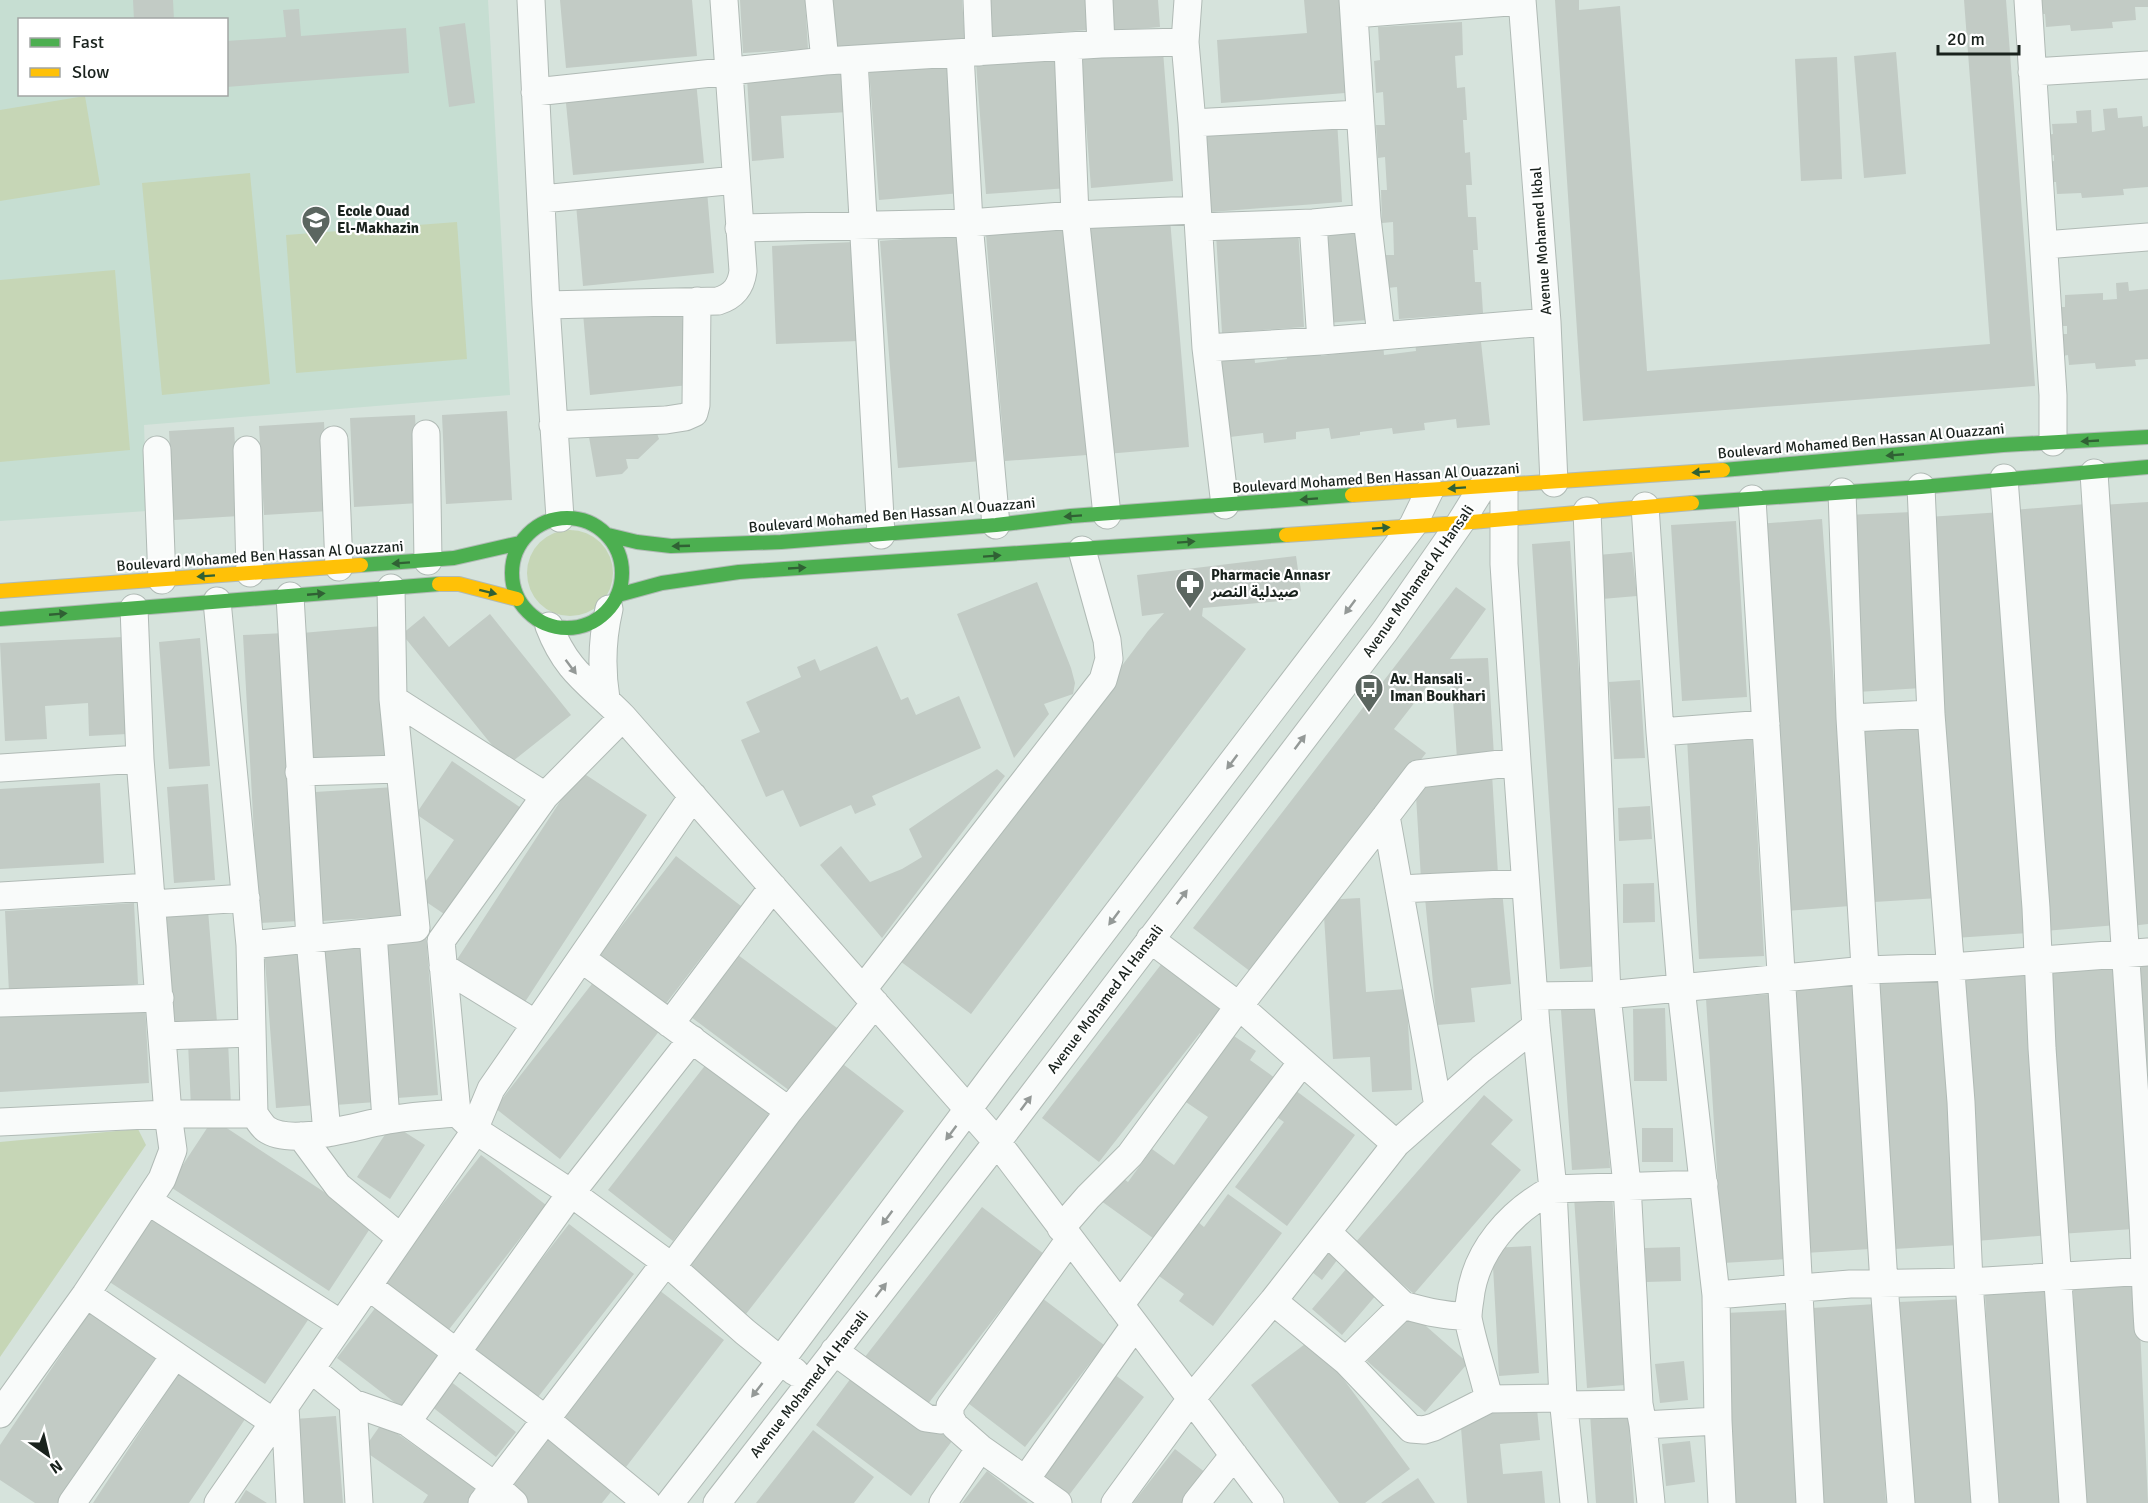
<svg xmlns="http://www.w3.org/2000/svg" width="2148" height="1503" font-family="Signika,'Noto Sans Arabic',sans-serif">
<rect width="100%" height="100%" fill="#d6e3dc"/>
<path fill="#c6ded2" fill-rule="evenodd" d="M0,0H488L510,395L144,425L147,511L0,521ZM20,20H226V94H20Z"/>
<path fill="#c6d6b6" d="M85,96L100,185L0,201V110Z
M250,173L270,384L162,395L142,183Z
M457,222L467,359L296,373L286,235Z
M115,270L130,450L0,462V280Z
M527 573a43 43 0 1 1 86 0a43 43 0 1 1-86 0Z
M138,1129L146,1145L0,1357V1142Z"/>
<path fill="#c2cbc5" d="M133,0H173L174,20H134Z
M560,0H692L697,56L566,68Z
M740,0H805L808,49L743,53Z
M830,0H962L965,39L833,48Z
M986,0H1085L1088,30L989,37Z
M1110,0H1158L1160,27L1113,31Z
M1304,0H1339L1345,93L1221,103L1217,40L1307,33Z
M1555,0H1579V10L1620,6L1647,371L1990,344L1964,0H2006L2035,386L1583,421Z
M2039,0H2148V7H2135L2136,20L2112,22L2113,28L2071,31L2070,25L2046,27L2045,14H2040Z
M299,9L301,36L406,28L409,73L226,87V41L286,37L283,10Z
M1462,22L1463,55L1455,56L1457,88L1465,87L1467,120H1463L1465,153L1470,152L1472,185H1466L1468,217H1476L1478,250H1473L1475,282H1481L1483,313L1399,319L1397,287L1387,288L1385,255H1394L1393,222L1382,223L1381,190H1387L1385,157L1378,158L1376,125H1385L1383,92L1376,93L1374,61L1380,60L1378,27Z
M465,23L475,103L449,107L439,27Z
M1163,51L1173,181L1091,188L1081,57Z
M1896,52L1906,174L1864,178L1854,56Z
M1058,57L1068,188L986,194L976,63Z
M1837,57L1842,179L1801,181L1795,59Z
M951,62L961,193L879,200L869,69Z
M845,71L848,112L781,116L784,158L752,161L747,78Z
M696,81L704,163L573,175L565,93Z
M2117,108L2118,118L2142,116L2143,127L2148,126V187L2123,189L2124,195L2082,198L2081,193L2057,194L2056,182H2051L2049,162L2054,161V155L2049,156L2047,135L2053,134L2052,124L2077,123L2076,111L2091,110L2092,132L2105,130L2103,109Z
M1337,120L1342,202L1211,212L1205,130Z
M707,191L714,273L583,286L576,204Z
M1170,219L1189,447L1106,454L1088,226Z
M1362,222L1368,320L1326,323L1320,225Z
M1069,227L1087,455L1005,461L986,234Z
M1298,228L1304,327L1222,333L1216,234Z
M962,234L981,461L898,468L880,241Z
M854,242L859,341L776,344L772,246Z
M2128,282L2129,291L2148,289V359L2135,360L2136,366L2096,369L2095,363L2069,365L2068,355L2063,356L2062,334H2067V326H2060L2059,307H2065V295L2103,293V300L2117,299L2116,283Z
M681,303L689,385L590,395L583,313Z
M1447,337L1448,345L1481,342L1490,425L1457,428L1456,419L1424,423L1425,430L1393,434L1392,428L1360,432V435L1331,439L1329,428L1296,432V439L1264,443L1263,433L1230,437L1221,358L1254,354L1255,363L1287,359L1286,350L1320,346L1321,356L1351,352V347L1383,343L1384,355L1416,351L1415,340Z
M507,411L512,500L446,504L442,415Z
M415,415L419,503L354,507L350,418Z
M324,422L329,511L264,515L259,426Z
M654,425L659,439L638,459H626L628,468L622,474L596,477L589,437Z
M234,427L239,516L174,520L169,431Z
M2148,502V924L2131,926L2102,505Z
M2086,504L2117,925L2044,931L2013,510Z
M1912,512L1922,688L1857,692L1847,515Z
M2002,512L2028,933L1955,938L1928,517Z
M1822,519L1850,906L1786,911L1757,524Z
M1736,521L1747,697L1682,701L1671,525Z
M1570,541L1599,966L1560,969L1532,544Z
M1632,552L1637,596L1602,599L1598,555Z
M1296,556L1301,591L1292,600L1203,608L1202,616L1246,649L971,1014L900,961L1148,631L1164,613L1142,616L1137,575Z
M1037,582L1071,668L1075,683L1073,694L1044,704L1049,714L1014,758L957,614Z
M1456,587L1486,609L1450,659L1488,658L1494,756L1457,759L1452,685L1429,684L1394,729L1426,753L1255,975L1193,928Z
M490,614L571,715L508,765L402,634L424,616L449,647Z
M382,626L393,754L313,762L302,633Z
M285,633L300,921L259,923L243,635Z
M123,637L127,734L89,736L88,703L45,706L47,739L5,741L0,643Z
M200,638L210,766L169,769L159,642Z
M877,646L901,700L908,697L916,715L959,696L981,748L872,796L876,805L855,814L851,805L800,827L783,790L766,797L741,740L760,732L746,702L801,677L797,667L815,659L820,671Z
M1640,680L1645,758L1614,759L1609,682Z
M1929,722L1939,898L1874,902L1863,725Z
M1752,735L1764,956L1699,959L1687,738Z
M452,761L524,810L450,918L416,895L454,840L416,814Z
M997,769L1005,776L882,938L820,865L841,846L870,882L902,869L922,857L909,829Z
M580,771L647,815L523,1005L456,961Z
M1492,774L1498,874L1421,879L1415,779Z
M100,783L104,863L0,869V789Z
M208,784L215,880L174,883L167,787Z
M395,787L402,916L322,921L315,792Z
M1650,806L1652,839L1619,841L1618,808Z
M676,856L741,906L661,1010L596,959Z
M1654,883L1655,922L1623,923V884Z
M1502,890L1511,984L1471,988L1475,1022L1437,1025L1425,898Z
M1360,898L1366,992L1406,989L1412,1090L1372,1092L1370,1057L1333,1059L1323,900Z
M134,903L138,984L9,992L5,911Z
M208,910L217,1022L175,1026L166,914Z
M426,934L438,1095L397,1098L385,937Z
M364,940L376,1102L335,1105L323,944Z
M305,943L317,1105L276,1108L264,947Z
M734,952L837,1028L790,1091L687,1014Z
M2148,961V1111L2135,962Z
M1163,962L1227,1012L1206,1038L1200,1033L1099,1162L1042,1118Z
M2116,966L2133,1229L2060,1234L2043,971Z
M2031,972L2050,1235L1976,1241L1958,977Z
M595,980L660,1030L560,1159L495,1108Z
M1944,981L1959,1245L1894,1249L1878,984Z
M1855,985L1870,1249L1805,1253L1789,988Z
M1771,994L1788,1259L1723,1263L1706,999Z
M145,1003L149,1083L0,1092V1011Z
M1599,1007L1610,1168L1572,1170L1561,1010Z
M1665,1008L1667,1081H1634L1633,1009Z
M1231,1034L1256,1051L1250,1060L1282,1083L1164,1246L1097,1198L1115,1173L1128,1182L1152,1149L1174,1165L1208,1117L1183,1100Z
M228,1041L231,1105L191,1107L188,1043Z
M839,1061L904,1111L746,1314L681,1263Z
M707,1063L772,1113L673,1241L608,1190Z
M1291,1087L1355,1135L1287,1226L1235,1187L1284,1122L1271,1113Z
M1484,1095L1513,1120L1491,1144L1521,1170L1414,1294L1355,1243Z
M213,1119L373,1224L329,1291L169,1186Z
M392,1124L425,1145L390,1199L357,1177Z
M1642,1128H1673V1162H1642Z
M481,1155L546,1205L447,1332L382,1282Z
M1228,1194L1282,1233L1213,1326L1179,1301L1184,1294L1152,1271L1198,1222L1204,1227Z
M1612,1194L1625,1385L1587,1388L1574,1197Z
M982,1207L1044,1254L924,1409L861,1362Z
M150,1212L310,1317L265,1384L105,1279Z
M569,1224L634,1274L535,1401L470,1351Z
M1326,1243L1341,1255L1322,1280L1307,1268Z
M1531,1246L1539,1373L1499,1376L1492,1248Z
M1680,1247L1681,1281L1646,1282L1645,1248Z
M1353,1261L1383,1287L1342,1335L1312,1309Z
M2138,1285L2148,1503H2084L2073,1289Z
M659,1290L724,1340L626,1467L561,1416Z
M2050,1291L2060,1503H1995L1985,1294Z
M1042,1298L1104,1345L1025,1447L964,1400Z
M1964,1299L1974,1503H1909L1899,1302Z
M1876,1304L1886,1503H1821L1812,1308Z
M376,1307L442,1358L402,1408L337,1358Z
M91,1310L158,1354L58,1503H35L0,1480V1445Z
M1790,1310L1799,1503H1734L1725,1313Z
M1410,1312L1468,1363L1425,1412L1367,1361Z
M1313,1338L1410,1469L1365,1503H1339L1251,1385Z
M1684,1361L1688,1400L1660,1403L1655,1364Z
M182,1368L249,1413L214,1466L189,1503H93Z
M857,1370L952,1441L911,1496L816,1425Z
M1114,1374L1144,1397L1066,1499L1036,1476Z
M450,1381L516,1432L496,1457L431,1406Z
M1537,1409L1540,1440L1500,1444L1503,1474L1542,1471L1545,1503H1467L1460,1415Z
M1628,1411L1634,1503H1596L1590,1414Z
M336,1416L343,1503H301L295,1419Z
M382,1423L481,1492L474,1503H423L428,1495L363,1450Z
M813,1430L874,1477L854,1503H756Z
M549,1438L614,1488L602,1503H528L509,1489Z
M1690,1441L1695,1482L1666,1486L1662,1444Z
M1175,1449L1206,1473L1183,1503H1133Z
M987,1471L1020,1497L1028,1503H962Z
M1418,1478L1435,1503H1381L1385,1500Z
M246,1490L267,1503H238Z"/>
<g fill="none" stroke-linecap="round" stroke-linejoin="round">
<g stroke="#b0bab5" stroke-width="29">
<path id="street" d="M531,0L546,305L560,518
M819,0L825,61
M977,0L979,52
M1099,0L1101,44
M1188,0L1185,42L1192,123L1206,348L1225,505
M1353,0L1367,218L1381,335
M1522,0L1547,322L1554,483
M2028,0L2053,395V442
M1354,14L1522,1
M1068,47L1075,215L1107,515
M960,53L969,223L996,525
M854,60L881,535
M2032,72L2148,65
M535,92L825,61L1101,44L1185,42
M1192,123L1360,114
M542,199L736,180
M1313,223L1321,341
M1199,227L1313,223L1367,218
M739,228L969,223L1075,215L1196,210
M2044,245L2148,237
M546,305L718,301C734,296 741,287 743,271L724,0
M1206,348L1321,341L1547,322
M553,425L666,420L685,417L694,413L696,405L697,301
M426,434L428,561
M334,440L339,567
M157,450L162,580
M247,450L250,573
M2094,473C2109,717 2125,961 2142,1205C2145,1246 2145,1287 2148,1328
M2004,478L2036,908L2042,1048L2073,1503
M1504,484V564L1517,762L1536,1026L1553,1189L1563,1398L1574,1503
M1921,487L1931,714L1961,1102L1969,1282L1985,1503
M1842,492L1850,718L1884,1284L1901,1503
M1752,499L1788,1086L1810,1503
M1645,506L1660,732L1681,988L1716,1295L1718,1421L1722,1503
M1587,511L1607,995L1627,1185L1639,1404
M290,596L310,939L327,1133
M217,601L250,945L254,1114C258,1119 261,1125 266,1129C291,1147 355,1126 383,1121C407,1116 433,1115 457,1113L475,1130L571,1193L672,1267L745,1332L795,1372
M134,608L140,759L168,1114H254
M549,626C567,673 590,683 623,717L997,1142L1270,1503
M393,699L545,796
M606,699C601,668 602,639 609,609
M1850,718L1931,714
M1660,732L1766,724
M0,768L140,759
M299,772L400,769
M1399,889L1525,883
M0,896L150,887
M152,904L246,898
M373,933L386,1120
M1150,939L1239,1006L1396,1144
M250,945L416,928L393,699L391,588
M582,959L789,1111
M443,967L536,1024
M863,989L1103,680L1109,659L1107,640L1082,550
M1534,996L1607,995L1866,970L1951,967L2148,952
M0,1003L160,998
M670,1024L773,887
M162,1036L252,1033
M1438,1106L1386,816L1418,774L1517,762
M457,1113L441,941L545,796L623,717
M0,1122L168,1114L173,1150L162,1179L86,1294L0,1414
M301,1136L338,1186L401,1238
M148,1201L341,1324
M1061,1228L1088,1197L1130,1155L1239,1006L1386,816
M1327,1232L1403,1305
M672,1267L789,1111L875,1003
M368,1286L545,1419L647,1503
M86,1294L273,1422
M1716,1295L1850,1284L1969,1282L2148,1271
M1273,1301L1346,1361L1411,1429L1424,1430L1434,1427L1489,1399L1563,1398
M1120,1305L1302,1062
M834,1351L926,1418L940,1420L950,1417
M1346,1361L1403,1305C1425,1311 1446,1317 1468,1316
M311,1369L353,1403L359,1503
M1489,1399C1483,1372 1473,1345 1468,1318C1468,1312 1469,1305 1470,1299C1475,1251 1511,1211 1553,1189L1704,1184
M353,1403L407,1422L495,1486L514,1503
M1564,1405L1639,1404L1643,1425L1718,1421
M285,1406L290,1503
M407,1422L571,1193L692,1039
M1643,1425L1651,1503
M1026,1479L1135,1325
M72,1503L175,1355
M218,1503L471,1137L491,1089L693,796
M482,1503L665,1263
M670,1503L781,1360L998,1069L1413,525L1430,490
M717,1503L997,1142L1385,631L1460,523L1483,486
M943,1503L980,1448
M1058,1503L980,1448L955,1426L950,1417V1406L1070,1239
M1115,1503L1191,1399L1273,1301L1396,1144L1481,1069L1536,1026
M1196,1503L1234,1455"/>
</g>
<g stroke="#b0bab5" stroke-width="16">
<path id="fast" d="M1723,470L2003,445L2148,437
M1692,503L1921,487L2148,467
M512 573a55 55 0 1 1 110 0a55 55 0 1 1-110 0Z
M608,535L637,542L671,546L781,542L996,525L1071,516L1352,495
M361,565L454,558L520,543
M618,595L662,583L739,572L1286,535
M0,619L439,584"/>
</g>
<g stroke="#b0bab5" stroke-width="16">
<path id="slow" d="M1352,495L1723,470
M1286,535L1460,523L1692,503
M439,584H459L517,599
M0,591L361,565"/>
</g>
<use href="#street" stroke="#f9fbfa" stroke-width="27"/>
<use href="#fast" stroke="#4caf50" stroke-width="14"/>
<use href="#slow" stroke="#ffc107" stroke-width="14"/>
</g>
<defs><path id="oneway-solid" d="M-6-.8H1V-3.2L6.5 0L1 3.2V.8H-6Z" transform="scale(1.5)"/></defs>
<g fill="#306134">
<use href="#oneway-solid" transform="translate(2090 441) rotate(177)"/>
<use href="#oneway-solid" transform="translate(1895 455) rotate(175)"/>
<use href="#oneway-solid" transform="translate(1701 472) rotate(176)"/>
<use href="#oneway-solid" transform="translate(1457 488) rotate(176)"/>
<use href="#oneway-solid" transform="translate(1309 499) rotate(176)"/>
<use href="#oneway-solid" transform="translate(1073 516) rotate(176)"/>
<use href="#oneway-solid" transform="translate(1381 528) rotate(-4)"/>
<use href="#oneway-solid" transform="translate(1186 542) rotate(-4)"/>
<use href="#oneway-solid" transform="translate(681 546) rotate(178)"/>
<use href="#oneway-solid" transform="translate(992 556) rotate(-4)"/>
<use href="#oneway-solid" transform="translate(401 563) rotate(176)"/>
<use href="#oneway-solid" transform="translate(797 568) rotate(-3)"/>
<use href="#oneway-solid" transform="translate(206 576) rotate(176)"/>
<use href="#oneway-solid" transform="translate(488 592) rotate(14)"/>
<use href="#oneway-solid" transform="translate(316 594) rotate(-5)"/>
<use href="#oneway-solid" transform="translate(58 614) rotate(-5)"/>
</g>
<g fill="#949997">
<use href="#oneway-solid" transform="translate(1350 607) rotate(127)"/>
<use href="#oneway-solid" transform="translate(571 667) rotate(53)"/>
<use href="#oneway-solid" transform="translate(1300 742) rotate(-53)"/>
<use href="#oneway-solid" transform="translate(1232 762) rotate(127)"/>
<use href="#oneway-solid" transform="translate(1182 897) rotate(-53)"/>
<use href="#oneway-solid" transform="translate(1114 918) rotate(127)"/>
<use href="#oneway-solid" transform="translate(1026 1103) rotate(-53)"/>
<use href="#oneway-solid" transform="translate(951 1133) rotate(127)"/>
<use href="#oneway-solid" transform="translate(887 1218) rotate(127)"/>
<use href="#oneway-solid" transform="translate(881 1290) rotate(-52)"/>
<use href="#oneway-solid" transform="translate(757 1390) rotate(128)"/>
</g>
<defs>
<g id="school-pin" transform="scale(1.5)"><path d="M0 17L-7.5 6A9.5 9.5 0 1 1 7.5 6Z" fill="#5b6660" stroke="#fff"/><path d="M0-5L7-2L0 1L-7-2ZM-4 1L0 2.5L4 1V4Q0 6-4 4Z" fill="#fff"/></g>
<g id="pharmacy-pin" transform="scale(1.5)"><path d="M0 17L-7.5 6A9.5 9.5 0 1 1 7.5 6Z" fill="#5b6660" stroke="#fff"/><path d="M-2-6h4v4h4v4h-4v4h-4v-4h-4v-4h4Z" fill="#fff"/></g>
<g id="bus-pin" transform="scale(1.5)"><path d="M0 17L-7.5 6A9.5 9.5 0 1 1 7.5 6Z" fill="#5b6660" stroke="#fff"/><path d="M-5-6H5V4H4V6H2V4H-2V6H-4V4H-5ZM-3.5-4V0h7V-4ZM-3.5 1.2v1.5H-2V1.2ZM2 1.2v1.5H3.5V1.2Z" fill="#fff"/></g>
</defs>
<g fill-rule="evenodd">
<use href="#school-pin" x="316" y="220"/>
<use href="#pharmacy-pin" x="1190" y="584"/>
<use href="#bus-pin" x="1369" y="688"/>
</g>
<g text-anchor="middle" stroke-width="4.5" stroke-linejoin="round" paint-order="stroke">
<g font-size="15" font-weight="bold" fill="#19221d" stroke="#fff" text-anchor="start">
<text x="337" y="216">Ecole Ouad<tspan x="337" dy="17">El-Makhazin</tspan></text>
<text x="1211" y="580">Pharmacie Annasr<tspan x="1211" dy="17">صيدلية النصر</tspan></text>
<text x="1390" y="684">Av. Hansali -<tspan x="1390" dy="17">Iman Boukhari</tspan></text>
</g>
<g font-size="15" fill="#19221d" stroke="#fff">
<text transform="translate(1541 241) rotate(-94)" y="5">Avenue Mohamed Ikbal</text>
<text transform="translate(1861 441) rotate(-5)" y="5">Boulevard Mohamed Ben Hassan Al Ouazzani</text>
<text transform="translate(1376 478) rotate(-4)" y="5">Boulevard Mohamed Ben Hassan Al Ouazzani</text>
<text transform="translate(892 515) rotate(-5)" y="5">Boulevard Mohamed Ben Hassan Al Ouazzani</text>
<text transform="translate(260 556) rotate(-4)" y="5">Boulevard Mohamed Ben Hassan Al Ouazzani</text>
<text transform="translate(1418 581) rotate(-55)" y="5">Avenue Mohamed Al Hansali</text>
<text transform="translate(1105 999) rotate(-53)" y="5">Avenue Mohamed Al Hansali</text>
<text transform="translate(809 1384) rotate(-52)" y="5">Avenue Mohamed Al Hansali</text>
</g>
</g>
<rect x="18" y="18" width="210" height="78" fill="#ffffff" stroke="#a3a7a5" stroke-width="1.5"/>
<rect x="30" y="38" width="30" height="9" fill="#4caf50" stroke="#a3a7a5" stroke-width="1.5"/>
<text x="72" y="48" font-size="18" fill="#19221d">Fast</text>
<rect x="30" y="68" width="30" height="9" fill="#ffc107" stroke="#a3a7a5" stroke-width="1.5"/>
<text x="72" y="78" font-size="18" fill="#19221d">Slow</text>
<g transform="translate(48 1455) rotate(146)" stroke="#ffffff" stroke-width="4.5" paint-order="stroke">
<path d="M0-4.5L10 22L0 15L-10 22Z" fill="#19221d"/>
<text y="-9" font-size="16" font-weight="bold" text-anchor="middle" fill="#19221d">N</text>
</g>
<path d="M1938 45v9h81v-9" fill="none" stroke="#19221d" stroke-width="3"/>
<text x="1947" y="45" font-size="18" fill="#19221d" stroke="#ffffff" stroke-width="4.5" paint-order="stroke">20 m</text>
</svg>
